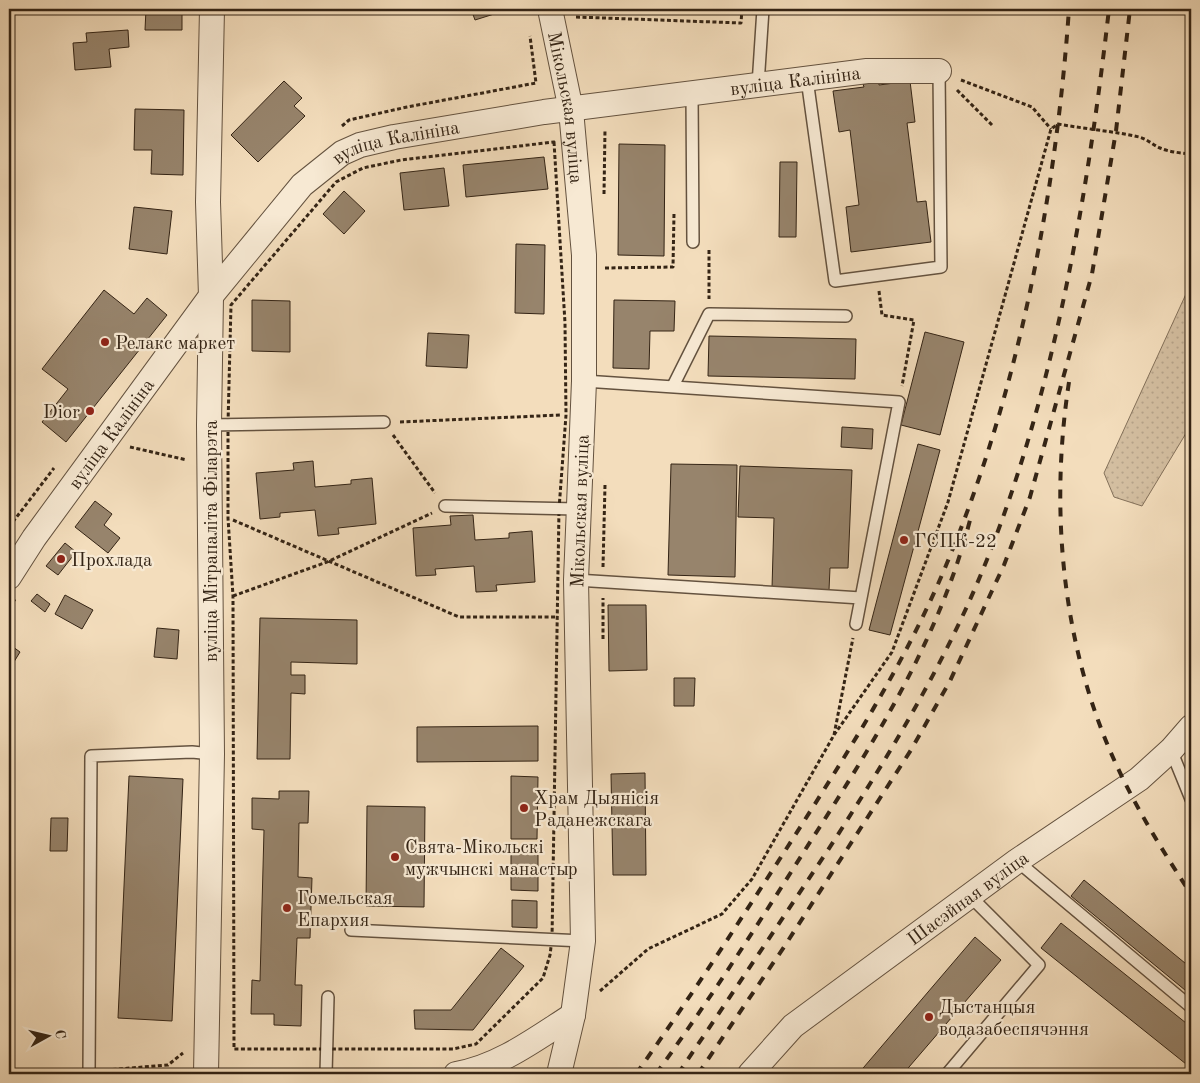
<svg xmlns="http://www.w3.org/2000/svg" width="1200" height="1083" font-family="'Old Standard TT',serif">
<defs>
<pattern id="park-dots" width="8" height="8" patternUnits="userSpaceOnUse" patternTransform="scale(1.25)"><rect width="8" height="8" fill="#d3bea0"/><path d="M2 2h.1M6 6h.1" fill="none" stroke="#b6a389" stroke-width="1.8" stroke-linecap="round"/></pattern>
</defs>
<rect width="100%" height="100%" fill="#f3ddbc"/>
<filter id="stains"><feTurbulence type="fractalNoise" baseFrequency=".004" numOctaves="4"/><feColorMatrix values="0 0 0 0 .2 0 0 0 0 .09 0 0 0 0 .02 0 0 0 .5 -.17"/></filter>
<radialGradient id="worn" r=".72"><stop offset=".6" stop-color="#630" stop-opacity="0"/><stop offset="1" stop-color="#630" stop-opacity=".3"/></radialGradient>
<path fill="url(#park-dots)" stroke="#84715a" d="M1191,283V425L1142,506L1114,497L1104,473Z"/>
<path fill="#97846c" stroke="#342415" d="M146,9H182V30H145Z
M264,9H302V13H264Z
M471,9H510L475,20Z
M886,9H983V12H900V9Z
M128,30L129,47L109,49L111,67L75,70L73,43L87,42L86,33Z
M284,81L302,98L294,106L305,116L258,162L231,135Z
M910,81L915,122L907,123L917,202L926,201L931,242L851,252L846,207L859,205L850,130L839,132L833,91L864,87L863,84L879,82V85Z
M135,109L184,110L183,175L151,174L152,150H134Z
M619,144L665,145L664,256L618,255Z
M544,157L548,189L466,197L463,165Z
M780,162H797L796,237H779Z
M444,168L449,206L404,210L400,173Z
M344,191L365,211L344,234L323,214Z
M134,207L172,211L167,254L129,249Z
M516,244L545,245L544,314L515,313Z
M104,290L134,314L147,298L167,315L66,442L42,422L68,389L42,369Z
M252,300L290,301V352L252,351Z
M614,300L675,301L674,331H650L649,369L613,368Z
M925,332L964,342L940,435L901,425Z
M428,333L469,335L467,368L426,366Z
M709,336L856,339L855,379L708,376Z
M842,427L873,429L872,449L841,447Z
M918,444L940,450L890,635L869,630Z
M313,461L315,487L351,484V480L372,478L376,524L338,528L339,534L318,536L315,510L280,513V517L260,519L256,473L294,470L293,463Z
M671,464L737,465L735,577L668,575Z
M740,466L852,470L848,568H830L829,590L772,588L774,518L738,517Z
M95,501L112,514L104,525L120,538L108,553L75,527Z
M473,515L475,540L509,538V533L532,531L535,582L496,585L497,591L476,592L474,566L435,569L436,575L416,576L413,528L451,525L450,516Z
M65,543L76,552L58,575L46,566Z
M37,594L50,604L45,612L31,601Z
M65,595L93,610L82,629L55,614Z
M608,605H646L647,670L609,671Z
M260,618L357,620V664L291,662V675H305V694L291,693L290,759H257Z
M157,628L179,630L177,659L154,657Z
M9,644L20,652L9,670Z
M674,678H695L694,706H674Z
M538,726V761L417,762V727Z
M645,773L646,875H613L611,774Z
M129,776L183,779L172,1021L118,1018Z
M511,776L538,777L537,839H511Z
M279,791H309L308,823H299L298,877L312,878L310,938H297L295,985H302L301,1026L274,1025V1014H251L252,980L260,981L264,830L252,829V798L279,799Z
M367,806L425,807L424,907L366,906Z
M51,818H68L67,851H50Z
M511,848H538V891L511,890Z
M1084,880L1191,968V995L1071,896Z
M512,900L537,901V928L512,927Z
M1061,923L1191,1027V1068L1041,948Z
M975,937L1001,960L903,1074H858Z
M501,948L524,966L473,1030L415,1029L414,1010H451Z"/>
<g fill="none" stroke-linecap="round" stroke-linejoin="round">
<g stroke="#64523f" stroke-width="14">
<path id="lane" d="M807,79L835,281L941,267L939,71
M758,85L763,9
M692,94L693,242
M584,381L899,402L856,624
M673,386L709,314L846,316
M209,425L384,422
M445,506L577,509
M576,580L861,598
M1171,750L1191,799
M1017,861L1191,1007
M351,930L583,941
M89,1074L91,756L192,752L212,754
M326,1074L328,997
M947,1074L1039,965L970,896"/>
</g>
<g stroke="#64523f" stroke-width="26">
<g id="street">
<path id="s1" d="M550,9L571,110L584,255V381L576,580L583,941L573,1015L559,1074"/>
<path id="s2" d="M9,577L34,538L211,296L302,185L342,153L360,145L394,137L544,112L867,71H939"/>
<path d="M206,1074L212,754L209,425L211,296L208,202L212,9"/>
<path d="M456,1074C499,1067 537,1038 573,1015"/>
<path id="s3" d="M750,1074L793,1026L1017,861L1139,779L1171,750L1191,727"/>
</g>
</g>
<path stroke="#342415" stroke-width="3" stroke-dasharray="4 2.5" stroke-linecap="butt" d="M524,9L526,15
M576,17L741,23L742,9
M961,80L1032,107L1051,129
M957,90L992,125
M342,126L349,120L407,107L536,83L530,36
M554,142L565,323L566,415L559,509L552,939L550,955L543,978L476,1044L453,1049H234L233,596L228,518V424L231,305L336,182L363,168L401,160Z
M604,194L605,129
M709,250V299
M605,268L673,267L674,213
M879,291L882,315L914,320L902,386
M400,422L561,415
M393,435L435,493
M130,447L187,460
M233,520L459,617H555
M9,527L54,468
M603,567L605,485
M233,596L327,562L432,513
M9,608L15,599
M603,639V598
M834,735L892,652L948,502L1051,129L1058,124C1085,129 1113,131 1139,137C1147,139 1153,145 1160,148C1169,152 1181,153 1191,154
M600,991L648,949L722,914L752,879L834,735L853,638
M106,1070L168,1065L183,1053"/>
<use href="#lane" stroke="#f7e9d3" stroke-width="11"/>
<use href="#street" stroke="#f7e9d3" stroke-width="24"/>
<path stroke="#342415" stroke-width="4" stroke-dasharray="9 9" stroke-linecap="butt" d="M1069,382C1051,499 1060,625 1104,736C1126,792 1158,844 1191,894
M636,1074C690,998 741,919 792,840C848,752 907,660 947,563C1019,391 1056,194 1069,9
M656,1074C708,1002 757,926 805,850C871,747 939,641 970,520
M678,1074C728,1000 778,925 828,850C888,757 947,661 988,557C1056,385 1088,192 1109,9
M698,1074L784,947L911,750L950,681L1004,565L1030,497L1092,274L1116,131L1130,9"/>
</g>
<g fill="#8f2418" stroke="#f7e9d3" stroke-width="2">
<circle cx="105" cy="342" r="5"/>
<circle cx="90" cy="411" r="5"/>
<circle cx="904" cy="540" r="5"/>
<circle cx="61" cy="559" r="5"/>
<circle cx="524" cy="808" r="5"/>
<circle cx="395" cy="857" r="5"/>
<circle cx="287" cy="908" r="5"/>
<circle cx="929" cy="1017" r="5"/>
</g>
<g text-anchor="middle" stroke-width="4.5" stroke-linejoin="round" paint-order="stroke">
<g font-size="19" fill="#342415" stroke="#f7e9d3">
<text dy="7" stroke="none"><textPath href="#s2" startOffset="1001">вуліца Калініна</textPath></text>
<text dy="7" stroke="none"><textPath href="#s1" startOffset="100">Мікольская вуліца</textPath></text>
<text dy="7" stroke="none"><textPath href="#s2" startOffset="596">вуліца Калініна</textPath></text>
<text dy="7" stroke="none"><textPath href="#s2" startOffset="176">вуліца Калініна</textPath></text>
<text transform="translate(579 511) rotate(-88)" y="7">Мікольская вуліца</text>
<text transform="translate(210 541) rotate(-90)" y="7">вуліца Мітрапаліта Філарэта</text>
<text dy="7" stroke="none"><textPath href="#s3" startOffset="281">Шасэйная вуліца</textPath></text>
</g>
<g font-size="19" fill="#342415" stroke="#f7e9d3" text-anchor="start">
<text x="115" y="349">Релакс маркет</text>
<text x="80" y="418" text-anchor="end">Dior</text>
<text x="914" y="547">ГСПК-22</text>
<text x="71" y="566">Прохлада</text>
<text x="534" y="804">Храм Дыянісія<tspan x="534" dy="22">Раданежскага</tspan></text>
<text x="405" y="853">Свята-Мікольскі<tspan x="405" dy="22">мужчынскі манастыр</tspan></text>
<text x="297" y="904">Гомельская<tspan x="297" dy="22">Епархия</tspan></text>
<text x="939" y="1013">Дыстанцыя<tspan x="939" dy="22">водазабеспячэння</tspan></text>
</g>
</g>
<rect width="1200" height="1083" fill="none" stroke="#f3ddbc" stroke-width="30"/>
<rect x="10" y="10" width="1180" height="1063" fill="none" stroke="#342415" stroke-width="2.5"/>
<rect x="15" y="15" width="1170" height="1053" fill="none" stroke="#342415"/>
<g transform="translate(48 1036) rotate(82)" stroke="#f7e9d3" stroke-width="4" paint-order="stroke">
<path d="M0-4L9 19L0 12L-9 19Z" fill="#342415"/>
<text y="-8" font-size="14" font-weight="bold" text-anchor="middle" fill="#342415">С</text>
</g>
<rect width="100%" height="100%" filter="url(#stains)"/>
<rect width="100%" height="100%" fill="url(#worn)"/>
</svg>
